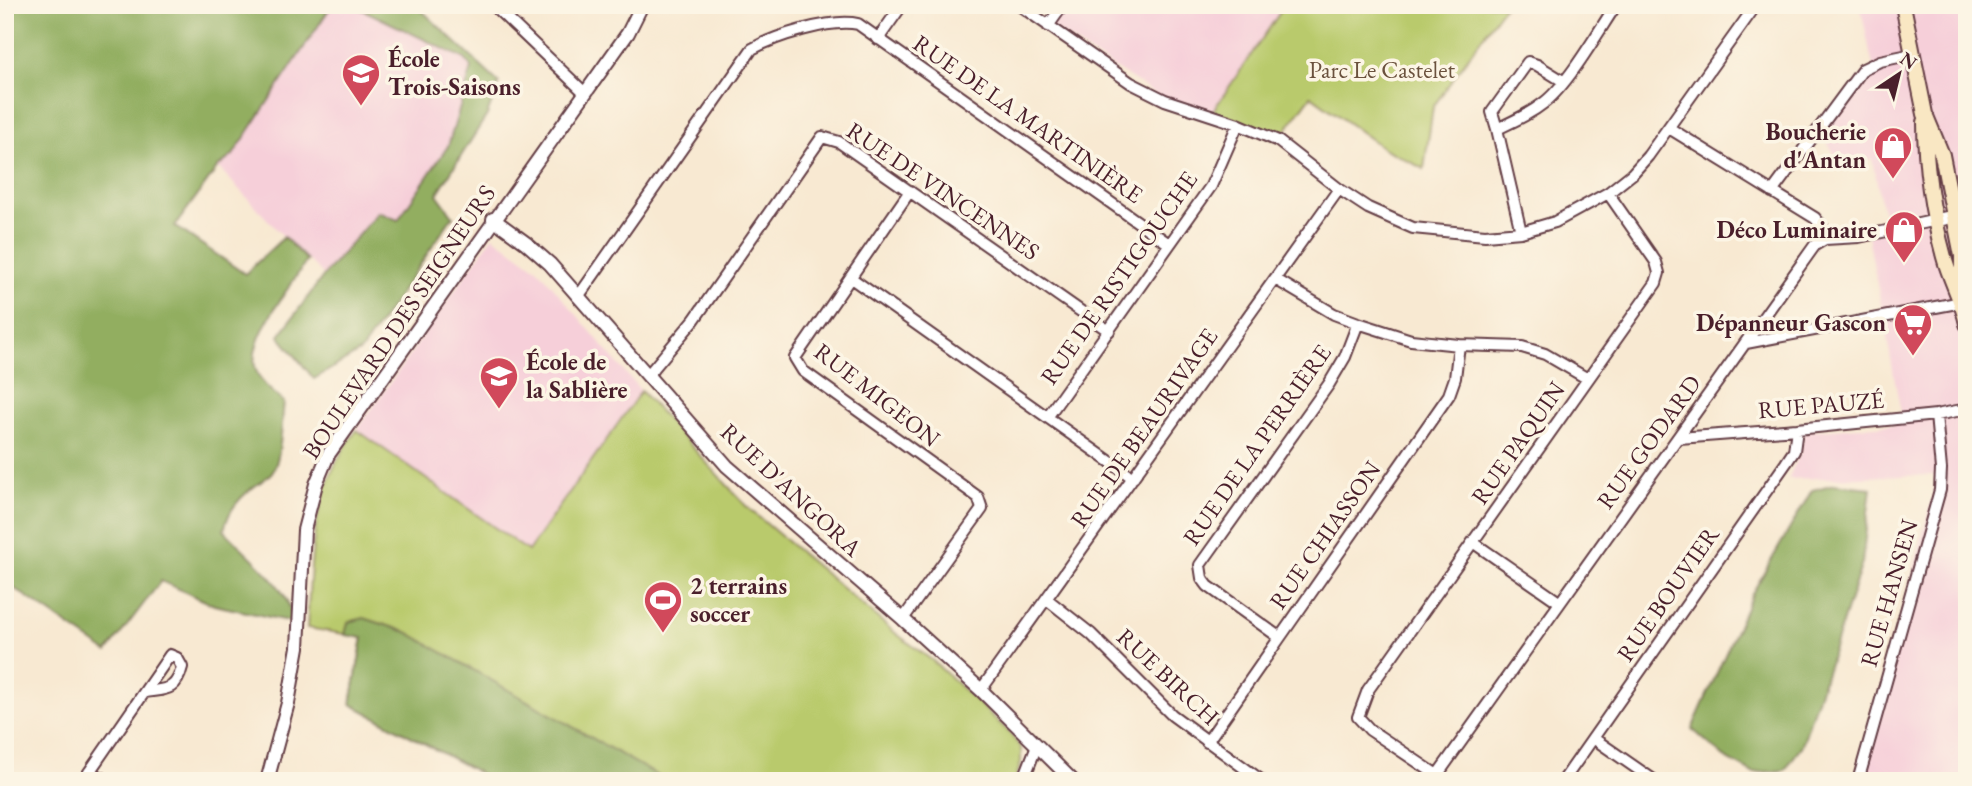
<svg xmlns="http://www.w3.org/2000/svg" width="1972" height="786" font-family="'EB Garamond',serif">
<rect width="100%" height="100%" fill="#fcf5e5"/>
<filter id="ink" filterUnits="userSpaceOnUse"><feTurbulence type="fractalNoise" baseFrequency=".0143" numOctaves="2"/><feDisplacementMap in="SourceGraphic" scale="14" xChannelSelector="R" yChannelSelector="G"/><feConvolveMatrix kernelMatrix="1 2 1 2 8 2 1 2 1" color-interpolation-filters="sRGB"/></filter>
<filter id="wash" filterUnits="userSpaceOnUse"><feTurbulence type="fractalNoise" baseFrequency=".00686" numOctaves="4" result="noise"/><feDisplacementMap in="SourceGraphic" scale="28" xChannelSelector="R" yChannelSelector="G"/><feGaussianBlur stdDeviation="1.57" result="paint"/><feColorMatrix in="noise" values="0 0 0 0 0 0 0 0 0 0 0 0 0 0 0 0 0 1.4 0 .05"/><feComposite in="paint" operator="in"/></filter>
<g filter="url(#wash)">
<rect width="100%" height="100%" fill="#f8e9d2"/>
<path fill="#f6cfd9" d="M332,5H353L465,59L472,67L448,146L398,220L378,212L324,275L284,237L218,167Z
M1062,5H1285L1210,115L1165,100L1048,26Z
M1860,5H1967V781H1860L1933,493L1935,475L1788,479L1800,453L1804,431L1903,424L1866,225L1885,221L1872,159L1840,164L1822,133L1863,74L1874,71Z
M493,236L538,269L641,391L528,551L357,430Z"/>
<path fill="#b9ca6c" stroke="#82744c" stroke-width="2" d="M1285,5H1505L1433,107L1424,169L1383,148L1311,96L1278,141L1210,115Z
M641,391L748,508L894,632L933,661L1007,730L1021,748V762L1015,781H494L351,704L363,637L307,628C312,555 310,490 357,430L528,551Z"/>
<path fill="#92ae60" stroke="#6e6646" stroke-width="2" d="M5,5H332L233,155L218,167L175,226L245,274L284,237L307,260C292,285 245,341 256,370C261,384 274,393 284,402C282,418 281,462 272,472C269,476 263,480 259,483C241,496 229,508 224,530C245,554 293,588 292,622L214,605L161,581L107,652L5,582Z
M353,5H416L499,83L487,115L437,194L453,216L361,351L314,379L279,336L324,275L378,212L398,220L448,146L472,68L465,59Z
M1834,484L1871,488L1862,563L1802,745L1785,770L1753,773L1724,757L1692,729L1753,592L1812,490Z
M364,618L407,632L667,781H494L351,704L363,638L345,635L348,622Z"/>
</g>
<g filter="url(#ink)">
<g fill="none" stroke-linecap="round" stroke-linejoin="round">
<g stroke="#643d44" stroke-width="14">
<path id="minor" d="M493,5L585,93
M1019,5L1131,83L1165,100L1238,124L1278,141L1339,189L1368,208L1413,228L1485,235L1521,232L1555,222L1608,193L1632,174L1648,156L1756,5
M1048,26L1063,5
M878,39L902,5
M1669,128L1815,218L1822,226L1825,239
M1497,129L1492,112L1528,62L1537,65L1563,81
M1772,192L1863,69L1880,61L1913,54
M1521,232L1497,129C1514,121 1530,114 1545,102C1569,83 1598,32 1616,5
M851,278L1133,478
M1275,279L1334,314L1358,323L1411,340L1459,345L1522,347L1545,354L1588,379
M578,297L752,49C775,36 832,18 858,24L1169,244
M1746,343L1962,302
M648,375L694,320L822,137L839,142L1109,331
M1048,416L1211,186L1238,124
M1679,438L1797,429L1936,415L1967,409
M1474,543L1559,602
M1048,600L1091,634L1172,715L1262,781
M903,619L982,509L978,497L803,371L795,358L910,191
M1279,637L1208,586L1202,578L1200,565L1329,384L1345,357L1358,323
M981,690L1339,189
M1593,738L1655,781
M1207,742L1449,395L1455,378L1459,345
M89,772L109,781
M1437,775L1370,730L1358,717L1368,690L1656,283L1659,273L1656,262L1608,193
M83,781L170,655L177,658L182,667C176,691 167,689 145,692
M1023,781L1037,745
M1433,781L1815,245L1825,239L1859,237L1937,220
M1563,781L1786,463L1794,451L1797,429
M1858,781L1940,490L1941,469L1936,415"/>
</g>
<g stroke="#643d44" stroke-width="16">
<path id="tertiary" d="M493,219L526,243L550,264L727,466L903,619L981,690L1073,781
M1937,220L1967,214
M267,781L288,703L298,647L304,530L316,484L328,455L628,33L642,5"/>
</g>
<g stroke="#643d44" stroke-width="18">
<path id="secondary" d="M1903,5L1925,114L1942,155L1954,216L1962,256V302
M1925,122C1925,167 1932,213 1944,257C1950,280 1962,299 1967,324"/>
</g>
<use href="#minor" stroke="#fff" stroke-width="10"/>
<use href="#tertiary" stroke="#fff" stroke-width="12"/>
<use href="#secondary" stroke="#f9e7c3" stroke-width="14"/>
</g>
</g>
<defs>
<g id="school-pin" transform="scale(2.0125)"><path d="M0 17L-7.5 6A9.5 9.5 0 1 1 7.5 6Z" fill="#d1495b" stroke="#fcf5e5"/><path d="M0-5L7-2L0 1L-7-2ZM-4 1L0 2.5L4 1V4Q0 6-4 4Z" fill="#fff"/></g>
<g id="shop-pin" transform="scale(2.0125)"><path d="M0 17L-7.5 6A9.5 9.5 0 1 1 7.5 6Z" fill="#d1495b" stroke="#fcf5e5"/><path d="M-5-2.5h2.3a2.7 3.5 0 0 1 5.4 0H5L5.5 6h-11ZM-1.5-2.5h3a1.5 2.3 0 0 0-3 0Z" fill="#fff"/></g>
<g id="supermarket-pin" transform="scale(2.0125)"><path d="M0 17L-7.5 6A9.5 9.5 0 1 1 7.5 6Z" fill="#d1495b" stroke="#fcf5e5"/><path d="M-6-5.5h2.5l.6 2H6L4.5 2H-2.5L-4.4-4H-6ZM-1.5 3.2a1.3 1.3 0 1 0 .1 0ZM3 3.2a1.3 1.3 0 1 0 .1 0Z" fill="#fff"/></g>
<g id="stadium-pin" transform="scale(2.0125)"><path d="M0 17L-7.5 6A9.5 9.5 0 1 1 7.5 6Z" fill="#d1495b" stroke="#fcf5e5"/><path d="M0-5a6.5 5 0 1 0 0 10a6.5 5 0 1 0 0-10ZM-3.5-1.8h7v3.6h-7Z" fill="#fff"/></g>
</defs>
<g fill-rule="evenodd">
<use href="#school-pin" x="361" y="73"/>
<use href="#shop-pin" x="1893" y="146"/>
<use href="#shop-pin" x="1904" y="230"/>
<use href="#supermarket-pin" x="1913" y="323"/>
<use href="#school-pin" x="499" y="376"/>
<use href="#stadium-pin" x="663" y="600"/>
</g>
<g text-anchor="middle" stroke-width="7" stroke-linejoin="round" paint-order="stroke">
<g font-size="24" font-weight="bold" fill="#4a1f2b" stroke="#fcf5e5" text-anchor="start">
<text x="388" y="67">École<tspan x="388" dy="28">Trois-Saisons</tspan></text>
<text x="1866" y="140" text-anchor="end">Boucherie<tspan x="1866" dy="28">d'Antan</tspan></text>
<text x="1877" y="238" text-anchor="end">Déco Luminaire</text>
<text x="1886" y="331" text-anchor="end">Dépanneur Gascon</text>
<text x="526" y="370">École de<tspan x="526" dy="28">la Sablière</tspan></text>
<text x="690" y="594">2 terrains<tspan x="690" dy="28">soccer</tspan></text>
</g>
<g font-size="24" fill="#6b523e" stroke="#fcf5e5">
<text x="1382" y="78">Parc Le Castelet</text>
</g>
<g font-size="24" fill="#4a1f2b" stroke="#fcf5e5">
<text transform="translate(1028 119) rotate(35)" y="8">RUE DE LA MARTINIÈRE</text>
<text transform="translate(943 191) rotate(34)" y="8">RUE DE VINCENNES</text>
<text transform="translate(1119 278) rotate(-55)" y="8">RUE DE RISTIGOUCHE</text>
<text transform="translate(399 322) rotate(-56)" y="8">BOULEVARD DES SEIGNEURS</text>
<text transform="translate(877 395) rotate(38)" y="8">RUE MIGEON</text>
<text transform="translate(1821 405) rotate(-5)" y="8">RUE PAUZÉ</text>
<text transform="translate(1144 428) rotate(-55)" y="8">RUE DE BEAURIVAGE</text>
<text transform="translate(1649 442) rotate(-54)" y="8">RUE GODARD</text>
<text transform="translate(1518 443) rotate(-55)" y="8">RUE PAQUIN</text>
<text transform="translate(1257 445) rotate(-55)" y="8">RUE DE LA PERRIÈRE</text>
<text transform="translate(791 490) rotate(43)" y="8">RUE D'ANGORA</text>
<text transform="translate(1325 535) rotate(-55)" y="8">RUE CHIASSON</text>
<text transform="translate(1889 593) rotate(-74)" y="8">RUE HANSEN</text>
<text transform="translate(1668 594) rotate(-55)" y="8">RUE BOUVIER</text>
<text transform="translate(1168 677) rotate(43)" y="8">RUE BIRCH</text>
</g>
</g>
<rect width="1972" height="786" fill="none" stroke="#fcf5e5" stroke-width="28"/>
<g transform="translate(1899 74) rotate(35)" stroke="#fcf5e5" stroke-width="5" paint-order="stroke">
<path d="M0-5L12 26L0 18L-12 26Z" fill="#4a1f2b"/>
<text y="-10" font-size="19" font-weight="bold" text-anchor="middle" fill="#4a1f2b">N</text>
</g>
</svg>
